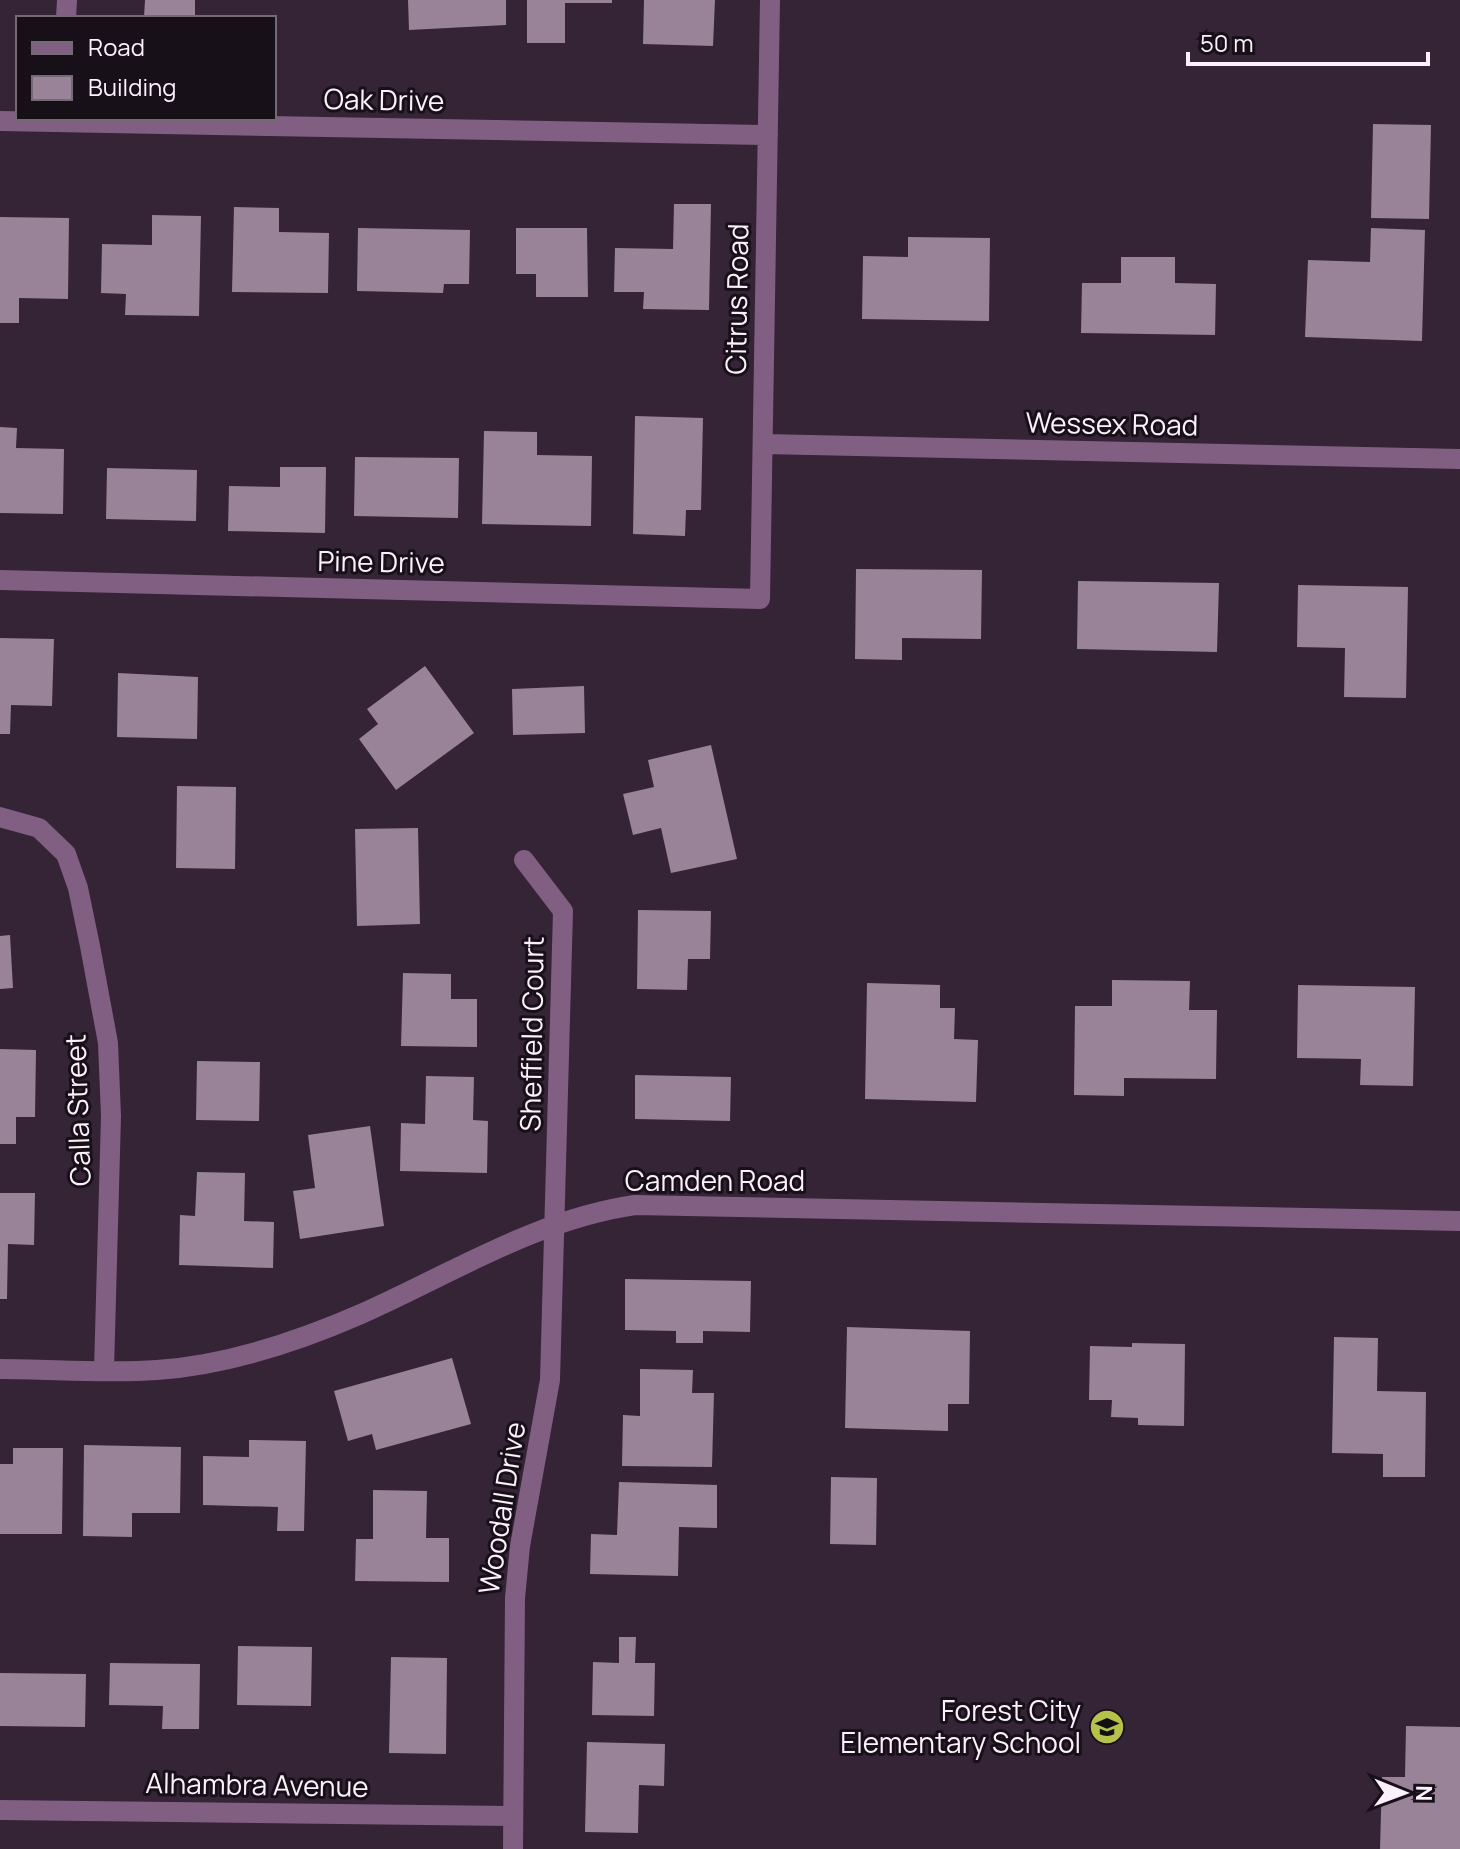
<svg xmlns="http://www.w3.org/2000/svg" width="1460" height="1849" font-family="Manrope,sans-serif">
<rect width="100%" height="100%" fill="#352336"/>
<path fill="#988399" d="M145,0H195V18L144,17Z
M408,0H506V25L409,30Z
M527,0H612V3H565V43H527Z
M644,0H715L713,46L643,44Z
M1373,124L1431,125L1429,219L1371,218Z
M674,204H711L709,310L643,309L644,292H614L615,248L673,249Z
M234,207L279,208V232L329,233L328,293L232,292Z
M152,215L201,216L199,316L125,315L126,294L101,293L102,244L152,245Z
M0,217L69,218L68,299L19,298V323H0Z
M358,228L470,230L469,284H444L443,293L357,291Z
M516,228H587L588,297H536V274H516Z
M1371,228L1425,230L1422,341L1305,337L1308,260L1370,262Z
M908,237L990,238L989,321L862,319L863,256L908,257Z
M1121,257H1175V283L1216,284L1215,335L1081,333L1082,283H1121Z
M635,416L703,418L701,510H686L685,536L633,534Z
M0,427L17,428L16,448L64,449L63,514L0,513Z
M484,431L537,432V455L592,456L591,526L482,524Z
M355,457L459,458L458,518L354,516Z
M280,467H326L325,533L228,531L229,486L280,487Z
M107,468L197,470L196,521L106,519Z
M856,569L982,570L981,639L902,638V660L855,659Z
M1078,581L1219,583L1217,652L1077,649Z
M1298,585L1408,587L1406,698L1344,697L1345,648L1297,647Z
M0,638L54,639L52,706L11,705L10,734H0Z
M425,666L474,733L396,790L359,739L378,724L367,709Z
M118,673L198,677L197,739L117,737Z
M584,686L585,733L513,735L512,689Z
M711,745L737,859L671,873L661,828L633,835L623,794L654,787L648,760Z
M177,786L236,787L235,869L176,868Z
M418,828L420,924L357,926L355,829Z
M638,910L711,911L710,959H688L687,990L637,989Z
M10,935L13,988L0,989V936Z
M403,973L451,974V999H477V1047L401,1046Z
M1112,980L1190,981L1189,1010H1217L1216,1079L1124,1078V1096L1074,1095L1075,1006H1112Z
M867,983L940,985V1008H955L954,1039L978,1040L976,1102L865,1099Z
M1298,985L1415,987L1413,1086L1360,1085L1361,1059L1297,1058Z
M0,1049L36,1050L35,1117H16V1144H0Z
M197,1061L260,1062L259,1121L196,1120Z
M635,1075L731,1077L730,1121L635,1119Z
M426,1076L474,1077L473,1120L488,1121L487,1173L400,1171L401,1123L425,1124Z
M370,1126L384,1226L300,1239L293,1191L315,1188L308,1135Z
M197,1172L245,1173L244,1221L274,1222L273,1268L179,1265L180,1215L195,1216Z
M0,1193H35L34,1245L8,1244L7,1299H0Z
M625,1279L751,1281L750,1332L703,1331V1343H676V1331L625,1330Z
M847,1327L970,1331L969,1404H948V1431L845,1428Z
M1334,1337L1378,1338L1377,1391L1426,1392L1425,1477H1383V1454L1332,1453Z
M1132,1343L1185,1344L1184,1426L1138,1425V1418L1111,1417L1112,1400H1089L1090,1346L1132,1347Z
M452,1358L471,1424L376,1450L372,1434L348,1441L334,1391Z
M640,1369L693,1370L692,1393H714L712,1467L622,1466L623,1415L640,1416Z
M249,1440L306,1441L304,1531H277L278,1507L203,1505V1456L249,1457Z
M84,1445L181,1447L180,1513H132V1537L83,1536Z
M13,1448H63L62,1534H0V1464H13Z
M831,1477L877,1478L876,1545L830,1544Z
M619,1482L717,1485V1528L679,1527L678,1576L590,1574L591,1534L617,1535Z
M373,1490L427,1491L426,1538H449V1582L355,1581L356,1539H373Z
M619,1637H636L635,1663H655L654,1716L592,1715L593,1662L619,1663Z
M238,1646L312,1647L311,1706L237,1705Z
M391,1657L447,1658L446,1754L389,1753Z
M110,1663L200,1664L199,1729H162L163,1706L109,1705Z
M0,1673L86,1674L85,1727L0,1726Z
M1406,1726L1460,1727V1849H1380L1382,1777H1405Z
M587,1742L665,1744L664,1786L639,1785L638,1833L585,1832Z"/>
<g fill="none" stroke-linecap="round" stroke-linejoin="round">
<path stroke="#805f82" stroke-width="20" d="M66,18L67,0
M0,121L768,135
M764,444L1460,459
M0,580L760,599L770,0
M0,817L39,828L66,854L78,888L90,946L108,1043L111,1116L104,1370
M0,1369C52,1369 106,1374 157,1370C227,1365 297,1342 361,1314C451,1274 537,1219 635,1205L1460,1221
M0,1810L513,1816
M513,1849L515,1598L520,1546L550,1380L563,911L524,860"/>
</g>
<defs>
<g id="school-disc" transform="scale(1.8)"><circle r="9.5" fill="#b6c149" stroke="#181018"/><path d="M0-5L7-2L0 1L-7-2ZM-4 1L0 2.5L4 1V4Q0 6-4 4Z" fill="#111"/></g>
</defs>
<g fill-rule="evenodd">
<use href="#school-disc" x="1107" y="1727"/>
</g>
<g text-anchor="middle" stroke-width="6" stroke-linejoin="round" paint-order="stroke">
<g font-size="28" fill="#fcf0fc" stroke="#181018">
<text transform="translate(384 100) rotate(1)" y="10">Oak Drive</text>
<text transform="translate(737 299) rotate(-89)" y="10">Citrus Road</text>
<text transform="translate(1112 424) rotate(1)" y="10">Wessex Road</text>
<text transform="translate(381 562) rotate(1)" y="10">Pine Drive</text>
<text transform="translate(532 1034) rotate(-89)" y="10">Sheffield Court</text>
<text transform="translate(78 1110) rotate(-92)" y="10">Calla Street</text>
<text x="715" y="1191">Camden Road</text>
<text transform="translate(502 1508) rotate(-81)" y="10">Woodall Drive</text>
<text transform="translate(257 1785) rotate(1)" y="10">Alhambra Avenue</text>
</g>
<g font-size="28" fill="#fcf0fc" stroke="#181018" text-anchor="end">
<text x="1081" y="1721">Forest City<tspan x="1081" dy="32">Elementary School</tspan></text>
</g>
</g>
<rect x="16" y="16" width="260" height="104" fill="#181018" stroke="#736a73" stroke-width="2"/>
<rect x="32" y="42" width="40" height="12" fill="#805f82" stroke="#736a73" stroke-width="2"/>
<text x="88" y="56" font-size="24" fill="#fcf0fc">Road</text>
<rect x="32" y="76" width="40" height="24" fill="#988399" stroke="#736a73" stroke-width="2"/>
<text x="88" y="96" font-size="24" fill="#fcf0fc">Building</text>
<g transform="translate(1404 1793) rotate(91)" stroke="#181018" stroke-width="6" paint-order="stroke">
<path d="M0-6L14 30L0 20L-14 30Z" fill="#fcf0fc"/>
<text y="-12" font-size="22" font-weight="bold" text-anchor="middle" fill="#fcf0fc">N</text>
</g>
<path d="M1188 52v12h240v-12" fill="none" stroke="#fcf0fc" stroke-width="4"/>
<text x="1200" y="52" font-size="24" fill="#fcf0fc" stroke="#181018" stroke-width="6" paint-order="stroke">50 m</text>
</svg>
